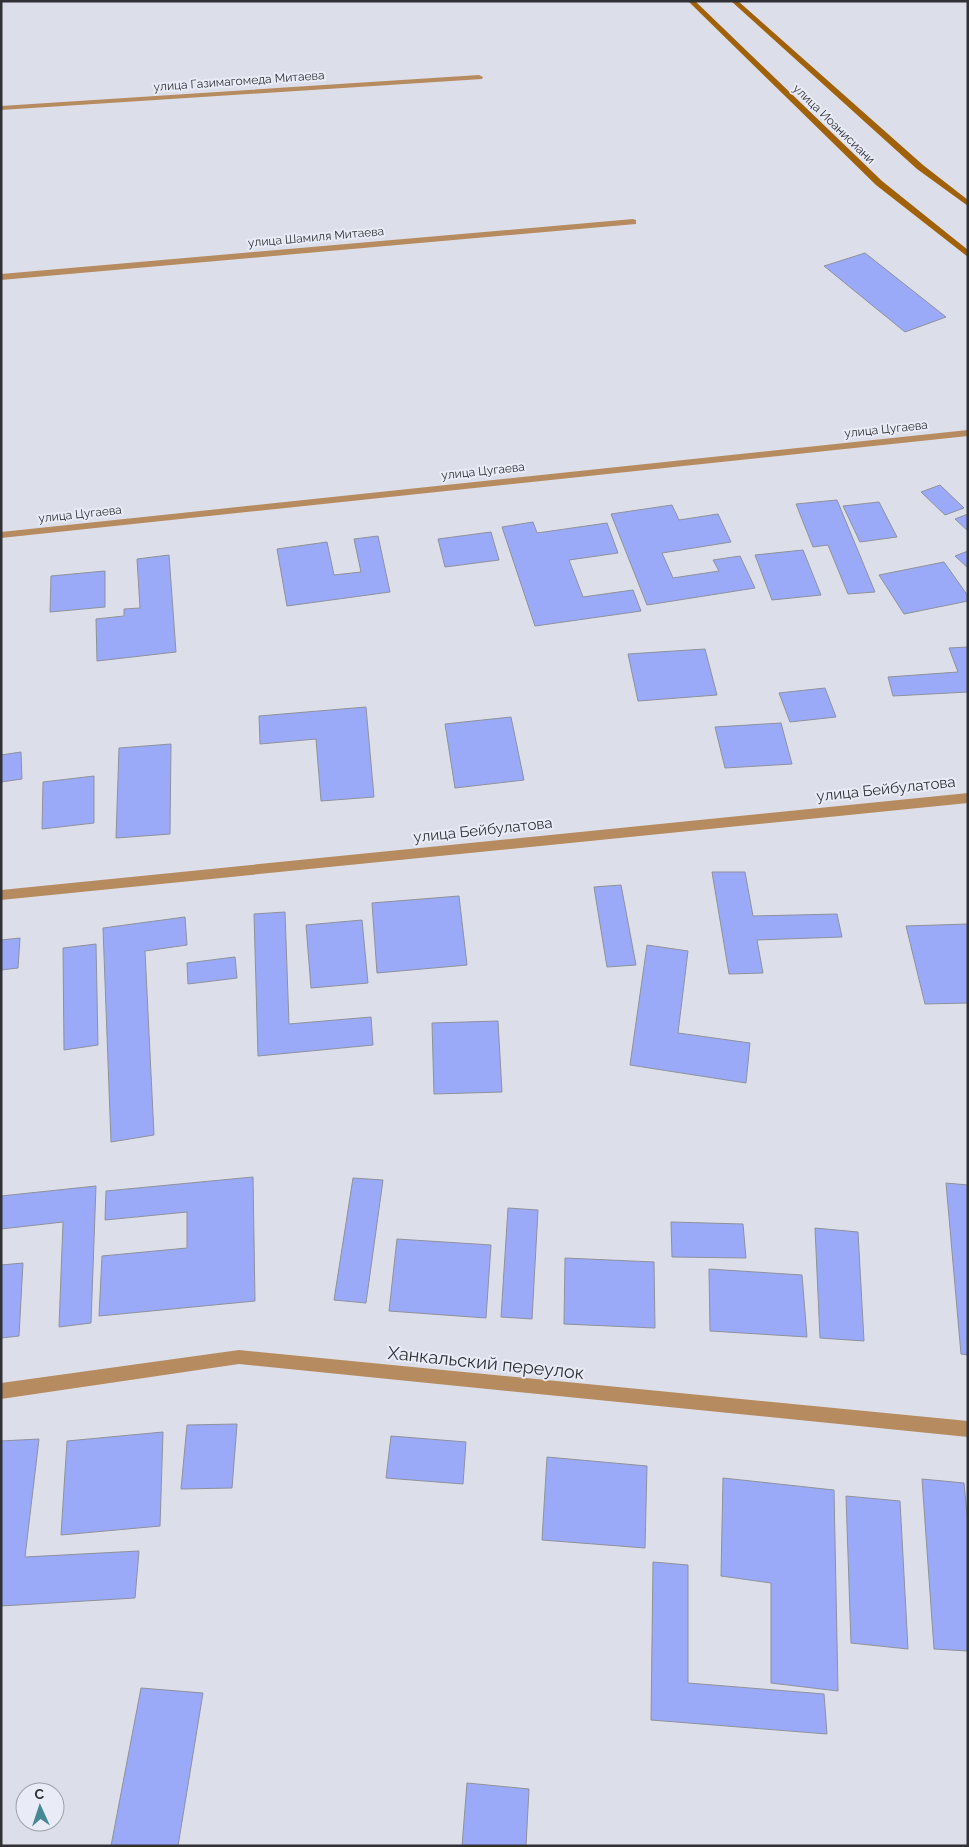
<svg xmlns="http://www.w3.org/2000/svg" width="969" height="1847" font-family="Raleway,sans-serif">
<rect width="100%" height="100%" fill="#dcdfea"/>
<path fill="#9aaaf9" stroke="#8f919b" d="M865,253L946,317L905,332L824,266Z
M940,485L964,508L945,515L921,492Z
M837,500L875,592L848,594L828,545L813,547L796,504Z
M879,502L897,537L860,542L843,506Z
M672,505L679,520L718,514L731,542L662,553L673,578L719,571L713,560L740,556L755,588L647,605L611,514Z
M968,514V531L955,519Z
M533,522L537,533L607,523L618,553L569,560L583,597L633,590L641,611L535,626L502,527Z
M491,532L499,560L445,567L438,539Z
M378,536L390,592L287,606L277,549L327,542L334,575L361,572L354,539Z
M803,550L821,595L772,600L755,555Z
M968,551V568L955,556Z
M169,555L176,652L97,661L96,619L124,616V609L140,608L137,559Z
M944,562L968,596V601L904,614L879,575Z
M105,571V607L50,612L51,576Z
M968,647V692L893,696L888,677L958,672L949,648Z
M705,649L717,695L638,701L628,654Z
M825,688L836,717L790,722L779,693Z
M366,707L374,797L321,801L316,739L260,744L259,716Z
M511,717L524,780L455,788L445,724Z
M781,723L792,764L725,768L715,727Z
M171,744L170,834L116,838L119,748Z
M21,752L22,779L1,782V755Z
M94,776V823L42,829L43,782Z
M712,872H745L753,916L837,914L842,937L757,940L763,973L729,974Z
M621,885L636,965L607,967L594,887Z
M459,896L467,965L377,973L372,903Z
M285,912L289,1024L371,1017L373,1045L258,1056L254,914Z
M185,917L187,945L145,951L154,1135L111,1142L103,928Z
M362,920L368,983L311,988L306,925Z
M968,924V1003L925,1004L906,926Z
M20,938L18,968L1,970V940Z
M96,944L98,1045L64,1050L63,948Z
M647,945L688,951L678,1033L750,1043L746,1083L630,1065Z
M235,957L237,978L188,984L187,963Z
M498,1021L502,1092L434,1094L432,1023Z
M253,1177L255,1301L99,1316L102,1256L187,1248V1212L105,1220L106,1191Z
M353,1178L383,1180L366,1303L334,1300Z
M946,1183L968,1185V1355L961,1354Z
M96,1186L91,1323L59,1327L63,1222L1,1229V1196Z
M508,1208L538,1210L532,1319L501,1317Z
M671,1222L743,1224L746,1258L672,1257Z
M815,1228L858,1232L864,1341L820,1338Z
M397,1239L491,1245L486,1318L389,1311Z
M565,1258L654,1262L655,1328L564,1324Z
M23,1263L19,1336L1,1338V1265Z
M709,1269L802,1275L807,1337L710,1331Z
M237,1424L232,1488L181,1489L187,1425Z
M163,1432L160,1526L61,1535L67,1441Z
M391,1436L466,1442L463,1484L386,1478Z
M39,1439L25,1557L139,1551L135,1598L1,1606V1441Z
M547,1457L647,1466L645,1548L542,1540Z
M723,1478L834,1490L838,1691L771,1683V1583L721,1576Z
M922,1479L964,1483L968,1525V1651L934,1649Z
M846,1496L900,1501L908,1649L851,1643Z
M653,1562L688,1565V1683L824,1694L827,1734L651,1720Z
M141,1688L203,1693L178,1846H111Z
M467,1783L529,1789L526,1846H462Z"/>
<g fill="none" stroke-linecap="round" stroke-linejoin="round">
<path fill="#b78b60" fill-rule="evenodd" d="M479,75L483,77L482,79L1,110V106Z
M633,219L636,220V224L1,280V274Z
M968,430V436L1,538V532Z
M968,793V803L1,900V890Z
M239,1350L968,1421V1437L239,1364L1,1399V1383Z"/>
<path fill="#a06109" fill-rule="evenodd" d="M688,1H695L882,181L968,250V257L876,185Z
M731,1H738L923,165L968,200V206L917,169Z"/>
</g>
<g text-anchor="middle" stroke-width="4" stroke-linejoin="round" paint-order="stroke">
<g font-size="12" fill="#303135" stroke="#e9ecf7">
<text transform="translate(239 81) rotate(-4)" y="4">улица Газимагомеда Митаева</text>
<text transform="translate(834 124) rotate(44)" y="4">улица Иоанисиани</text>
<text transform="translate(316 237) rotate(-5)" y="4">улица Шамиля Митаева</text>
<text transform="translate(886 429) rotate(-6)" y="4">улица Цугаева</text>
<text transform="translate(483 471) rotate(-6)" y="4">улица Цугаева</text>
<text transform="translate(80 514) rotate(-6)" y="4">улица Цугаева</text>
</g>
<g font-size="15" fill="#303135" stroke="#e9ecf7">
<text transform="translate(886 789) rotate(-6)" y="5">улица Бейбулатова</text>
<text transform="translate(483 830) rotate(-6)" y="5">улица Бейбулатова</text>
</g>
<g font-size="18" fill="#303135" stroke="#e9ecf7">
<text transform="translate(486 1363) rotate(6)" y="6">Ханкальский переулок</text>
</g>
</g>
<rect width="969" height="1847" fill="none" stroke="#303135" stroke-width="5"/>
<g transform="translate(40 1807) rotate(357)"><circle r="24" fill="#e9ecf7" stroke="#9fa1a9"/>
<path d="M0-4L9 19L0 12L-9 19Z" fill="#448995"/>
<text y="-8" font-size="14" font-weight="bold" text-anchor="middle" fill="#303135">С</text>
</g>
</svg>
